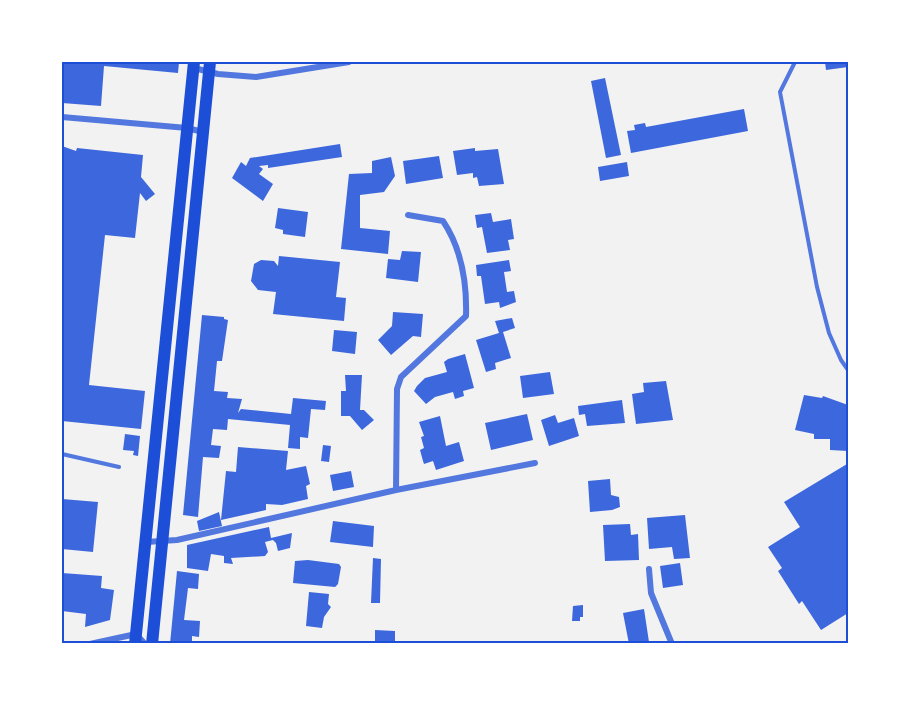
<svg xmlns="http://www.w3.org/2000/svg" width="910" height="705" font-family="'DejaVu Sans',sans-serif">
<rect width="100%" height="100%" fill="#f2f2f2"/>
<path fill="#3d67dc" d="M62,62H179L178,73L104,66L101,106L62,103Z
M825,62H847L848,67L826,70Z
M605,78L621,155L606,158L591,81Z
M744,109L748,131L631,153L627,131L635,130L634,125L645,123L646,127Z
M340,144L342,157L268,168V165L259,166L263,169L259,174L273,184L263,201L232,178L241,162L246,166L250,158Z
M62,146L76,151L77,148L143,155L141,177L155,194L146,201L140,193L135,238L105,235L89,385L145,391L141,429L62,421Z
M475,148V151L498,149L504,184L479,186L477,177L473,178V173L457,175L453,151Z
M439,156L443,178L406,184L403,161Z
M391,157L395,176L384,192L360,195V228L390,231L388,254L341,249L349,174L372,173V161Z
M627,162L629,176L600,181L598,167Z
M278,208L308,212L305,237L283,234V230L275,228Z
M491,213L493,222L511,219L514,239L508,240L510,250L487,253L482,227L477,228L475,215Z
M402,251L421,252L418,282L386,278L388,259L400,260Z
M279,256L340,262L336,297L346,298L344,321L273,314L276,292L258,290L251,281L254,264L261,260L274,261L278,266Z
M509,260L511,271L504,272L507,292L514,291L516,302L500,308L499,302L485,304L481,276H477L476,265Z
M393,312L423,314L421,337L413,336L391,355L378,340L392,326Z
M202,315L224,317V319L228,320L222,361H217L214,391L228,392L227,398L242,399L238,413L241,409L291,414L293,398L326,401L325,410L311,409L308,438L300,437V449L288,448L290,425L228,419L227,430L213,429L211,445L221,446L219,458L203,457L198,517L183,515Z
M512,318L515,328L503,332L511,358L495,363L496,369L486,372L476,340L499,333L495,321Z
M334,330L357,332L355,354L332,351Z
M465,354L474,388L463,391L464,396L455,399L453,392L435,397L426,404L414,391L417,386L425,378L447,372L444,362L448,359Z
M550,372L554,394L523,398L520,376Z
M345,375H362L360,410H364L374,420L362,430L350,416H341V391H346Z
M666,381L673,420L636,424L632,394L644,392L643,383Z
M804,395L822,398L823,396L848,405V451L830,450V439H814V434L795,430Z
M622,400L625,423L587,426L585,414L579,415L578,406Z
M527,414L533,440L491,450L485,423Z
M555,415L558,423L574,418L579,436L549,446L541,420Z
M440,416L446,446L459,442L464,461L436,470L433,461L424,464L423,461L420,450L424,448L421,437L424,436L419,422Z
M125,434L140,436L138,456L133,455L134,451L123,450Z
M323,445L331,446L329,462L321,461Z
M238,447L288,451L286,470L306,466L310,484L306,486L308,499L282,505L266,504V510L221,520L226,471L236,472Z
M847,464L848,613L821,630L802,601L799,604L778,571L782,568L768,547L800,527L784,502Z
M351,471L354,487L333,491L330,475Z
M610,479L611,495L619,497L620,507L612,510L590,512L588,481Z
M62,499L98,502L93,552L62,549Z
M219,512L222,526L199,531L197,521Z
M685,515L690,558L674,559L672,547L649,549L647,518Z
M333,521L374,526L373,547L330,542Z
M630,524L631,535L638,534L639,560L605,561L603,525Z
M269,527L271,538L292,533L290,548L278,551L276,543L273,540L265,542L268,552L265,556L231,558L233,564L224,563V556L211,554L208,571L187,568V545Z
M373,558L381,559L380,603H371Z
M308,560L339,564L341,567L338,584L335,587L293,583L295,561Z
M680,563L683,585L663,588L660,566Z
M177,571L199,574L198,589L188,588L184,620L200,621L199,637L192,636V644H170Z
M62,573L102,576L101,588L114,590L110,620L85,627L86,614L62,611Z
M309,592L329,594L328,604L331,607L324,617L322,628L306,626Z
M583,605V617H580V621H572L573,606Z
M644,609L649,642L629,644L623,613Z
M375,630L395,631V644H375Z"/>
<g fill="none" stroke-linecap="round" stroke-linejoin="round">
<path stroke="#5277de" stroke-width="4" d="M795,62L780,92L817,287L829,333L841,360L848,370
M62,454L119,467"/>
<path stroke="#5277de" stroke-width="6" d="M194,68L218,74L256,77L349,62
M62,117L187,128L203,132
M396,490L397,389L401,377L466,316C467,283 461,248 443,221L408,215
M146,542L177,540L396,490L535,463
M649,569L651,593L672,644
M90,644L136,634L145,644"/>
<path stroke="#1d4ed8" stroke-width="12" d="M135,644L194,62
M152,644L210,62"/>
</g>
<rect width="910" height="705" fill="none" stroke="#ffffff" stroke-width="126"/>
<rect x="63" y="63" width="784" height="579" fill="none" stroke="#1d4ed8" stroke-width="2"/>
</svg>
